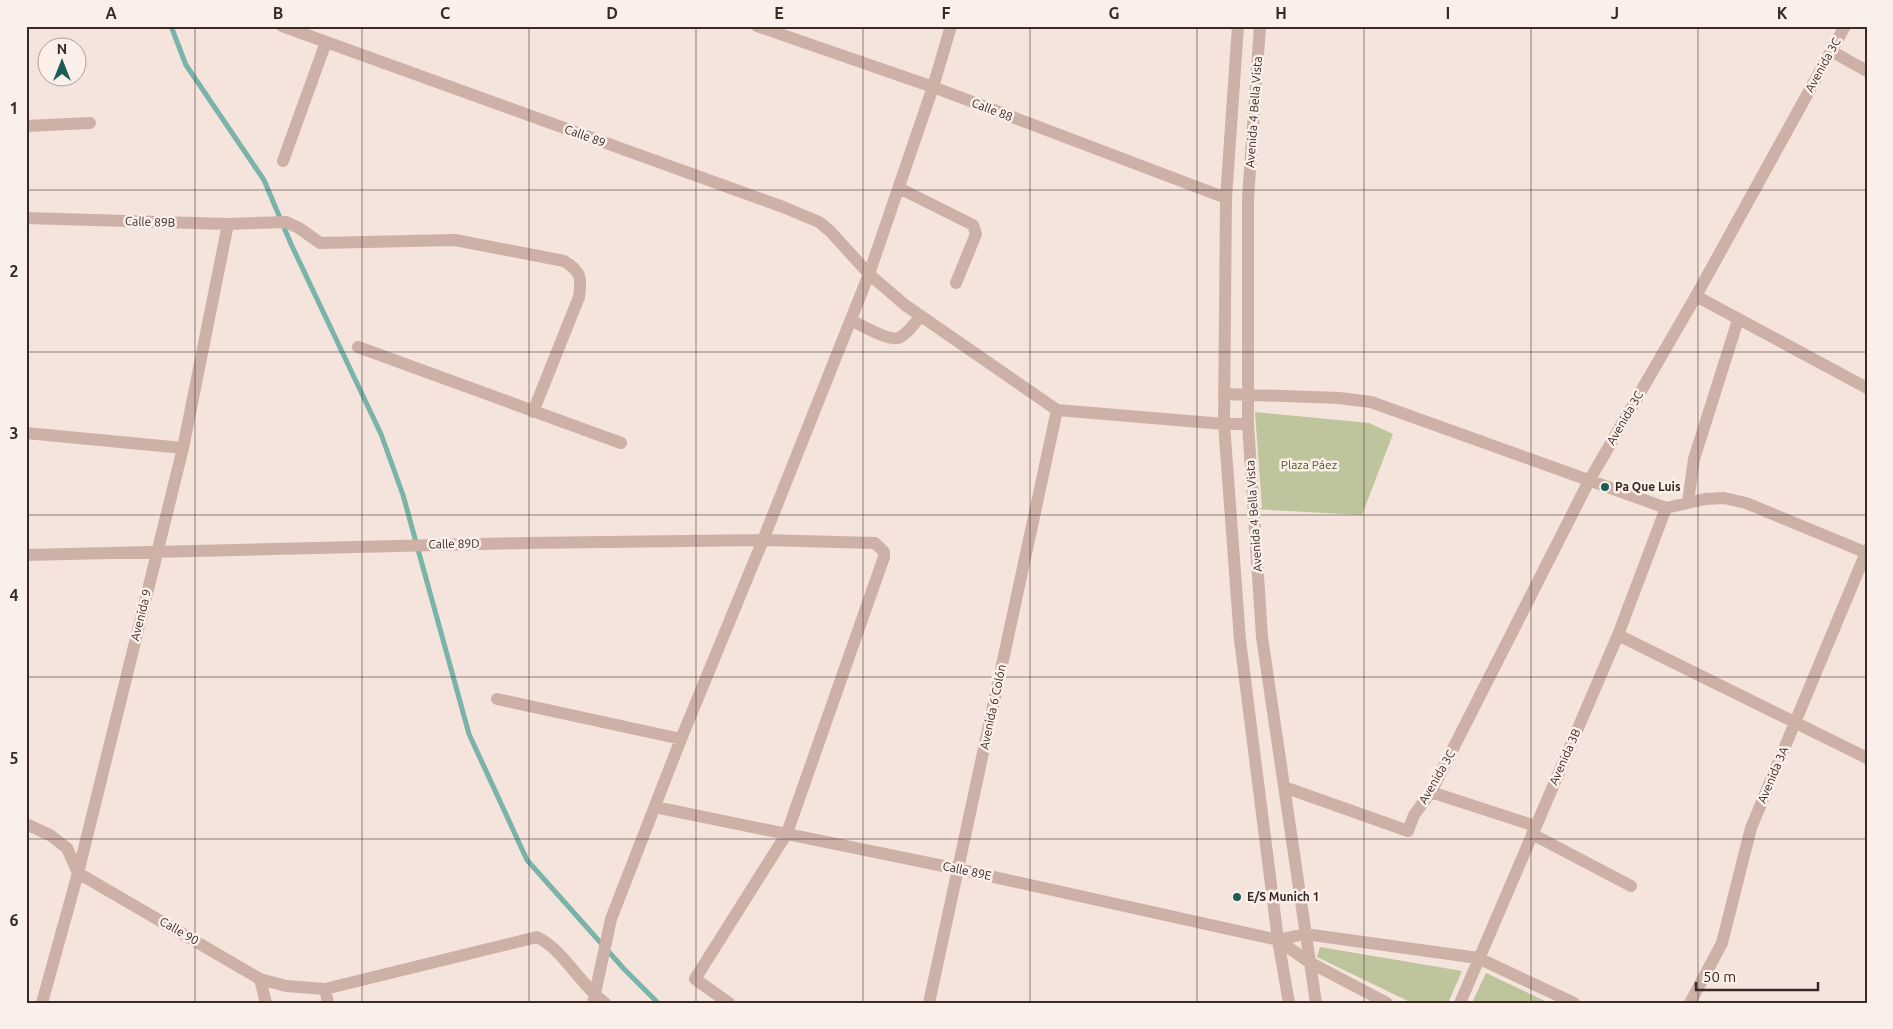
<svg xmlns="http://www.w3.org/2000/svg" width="1893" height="1029" font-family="Ubuntu,sans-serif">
<rect width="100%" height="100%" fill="#f4e4dc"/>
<path fill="#bec49b" d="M1255,412L1369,423L1393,434L1362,515L1254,509L1262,508Z
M1320,947L1462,971L1448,1003H1412L1317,957Z
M1486,973L1549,1003H1472Z"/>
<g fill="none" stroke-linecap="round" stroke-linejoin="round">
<path stroke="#79b3aa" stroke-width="5" d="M171,26L186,65L264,180L291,244L381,434L403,495L469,734L527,860L624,969L658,1003"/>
<path stroke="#cdb1a7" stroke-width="12" d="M282,26L783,207L819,222L830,231L869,274L905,305L1057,410L1224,424H1248
M757,26L933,87L1226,198
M1238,26L1226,198L1224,424L1240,640L1278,940L1289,1003
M1260,26L1248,198V424L1262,637L1316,1003
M1831,51L1867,71
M26,126L90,123
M283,161L326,42
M899,188L973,225L976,234L956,283
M26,218L228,224L286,222L299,228L320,243L455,240L564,261C581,271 582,278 579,297L533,412
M1696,296L1867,388
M851,320C861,325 888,341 898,338C907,335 915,322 921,316
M358,347L621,443
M1224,394L1339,398L1371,402L1666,508L1705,499L1724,498L1746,503L1867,553
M26,433L183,448
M1688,502L1694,459L1738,320
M26,555L525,543L763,540L875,543L884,552V557L787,833L695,979L729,1003
M1618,635L1867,758
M497,699L681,739
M1284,787L1408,831L1414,815L1431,792L1589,481L1696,296L1845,26
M1431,792L1535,826
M655,807L958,869L1278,940L1309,962L1387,1003
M26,824L50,835L67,848L78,873L260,979L286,986L325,989L537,937C565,951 579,984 605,1003
M1532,834L1631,886
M1278,940L1305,934L1478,958L1574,1003
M260,979L266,1003
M325,989L328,1003
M42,1003L78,873L183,448L228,224
M593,1003L611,919L681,739L763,540L869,274L933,87L951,26
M929,1003L1057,410
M1460,1003L1618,635L1666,508
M1690,1003L1722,943L1751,828L1867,550"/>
</g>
<path fill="none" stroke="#392a28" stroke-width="1" stroke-opacity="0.55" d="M195,26V1003M362,26V1003M529,26V1003M696,26V1003M863,26V1003M1030,26V1003M1197,26V1003M1364,26V1003M1531,26V1003M1698,26V1003M26,190H1867M26,352H1867M26,515H1867M26,677H1867M26,839H1867"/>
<g fill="#1b5d55" stroke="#fbefe9" stroke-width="2">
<circle cx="1605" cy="487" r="5"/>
<circle cx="1237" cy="897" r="5"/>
</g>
<g text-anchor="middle" stroke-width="5" stroke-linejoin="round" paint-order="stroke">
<g font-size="12" fill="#392a28" stroke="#fbefe9">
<text transform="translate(1823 65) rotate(-61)" y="4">Avenida 3C</text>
<text transform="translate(992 110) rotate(21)" y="4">Calle 88</text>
<text transform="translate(1254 112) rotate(-86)" y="4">Avenida 4 Bella Vista</text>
<text transform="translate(585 136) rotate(20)" y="4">Calle 89</text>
<text transform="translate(150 222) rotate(2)" y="4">Calle 89B</text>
<text transform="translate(1625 418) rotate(-60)" y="4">Avenida 3C</text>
<text transform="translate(1254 516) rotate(-94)" y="4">Avenida 4 Bella Vista</text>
<text transform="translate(454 544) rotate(-1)" y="4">Calle 89D</text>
<text transform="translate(141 615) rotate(-76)" y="4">Avenida 9</text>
<text transform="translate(993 707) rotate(-78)" y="4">Avenida 6 Colón</text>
<text transform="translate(1565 757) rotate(-66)" y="4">Avenida 3B</text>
<text transform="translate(1773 775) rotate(-67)" y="4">Avenida 3A</text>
<text transform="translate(1437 777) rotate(-60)" y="4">Avenida 3C</text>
<text transform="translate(967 871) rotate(12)" y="4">Calle 89E</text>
<text transform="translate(179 931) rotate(30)" y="4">Calle 90</text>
</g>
<g font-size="12" fill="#50592a" stroke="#fbefe9">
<text x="1309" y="469">Plaza Páez</text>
</g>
<g font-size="12" font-weight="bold" fill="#392a28" stroke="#fbefe9" text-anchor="start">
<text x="1615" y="491">Pa Que Luis</text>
<text x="1247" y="901">E/S Munich 1</text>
</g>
</g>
<rect width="1893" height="1029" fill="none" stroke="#fbefe9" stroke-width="55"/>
<g transform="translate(62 62)"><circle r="24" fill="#fbefe9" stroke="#ada09c"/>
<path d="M0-4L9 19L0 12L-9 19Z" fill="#1b5d55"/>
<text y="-8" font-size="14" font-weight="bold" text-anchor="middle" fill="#392a28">N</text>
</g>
<path d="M1696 982v8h122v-8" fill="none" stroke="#392a28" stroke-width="2.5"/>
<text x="1703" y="982" font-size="15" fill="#392a28" stroke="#fbefe9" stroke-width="4" paint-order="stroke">50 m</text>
<rect x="28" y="28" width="1838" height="974" fill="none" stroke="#392a28" stroke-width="2"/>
<g font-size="16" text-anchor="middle" font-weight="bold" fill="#392a28">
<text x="111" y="19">A</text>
<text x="278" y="19">B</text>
<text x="445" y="19">C</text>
<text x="612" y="19">D</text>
<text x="779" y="19">E</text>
<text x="946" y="19">F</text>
<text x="1114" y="19">G</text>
<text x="1281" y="19">H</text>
<text x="1448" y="19">I</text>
<text x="1615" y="19">J</text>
<text x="1782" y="19">K</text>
<text x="14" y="114">1</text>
<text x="14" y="277">2</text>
<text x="14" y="439">3</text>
<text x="14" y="601">4</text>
<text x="14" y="764">5</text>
<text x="14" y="926">6</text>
</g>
</svg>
